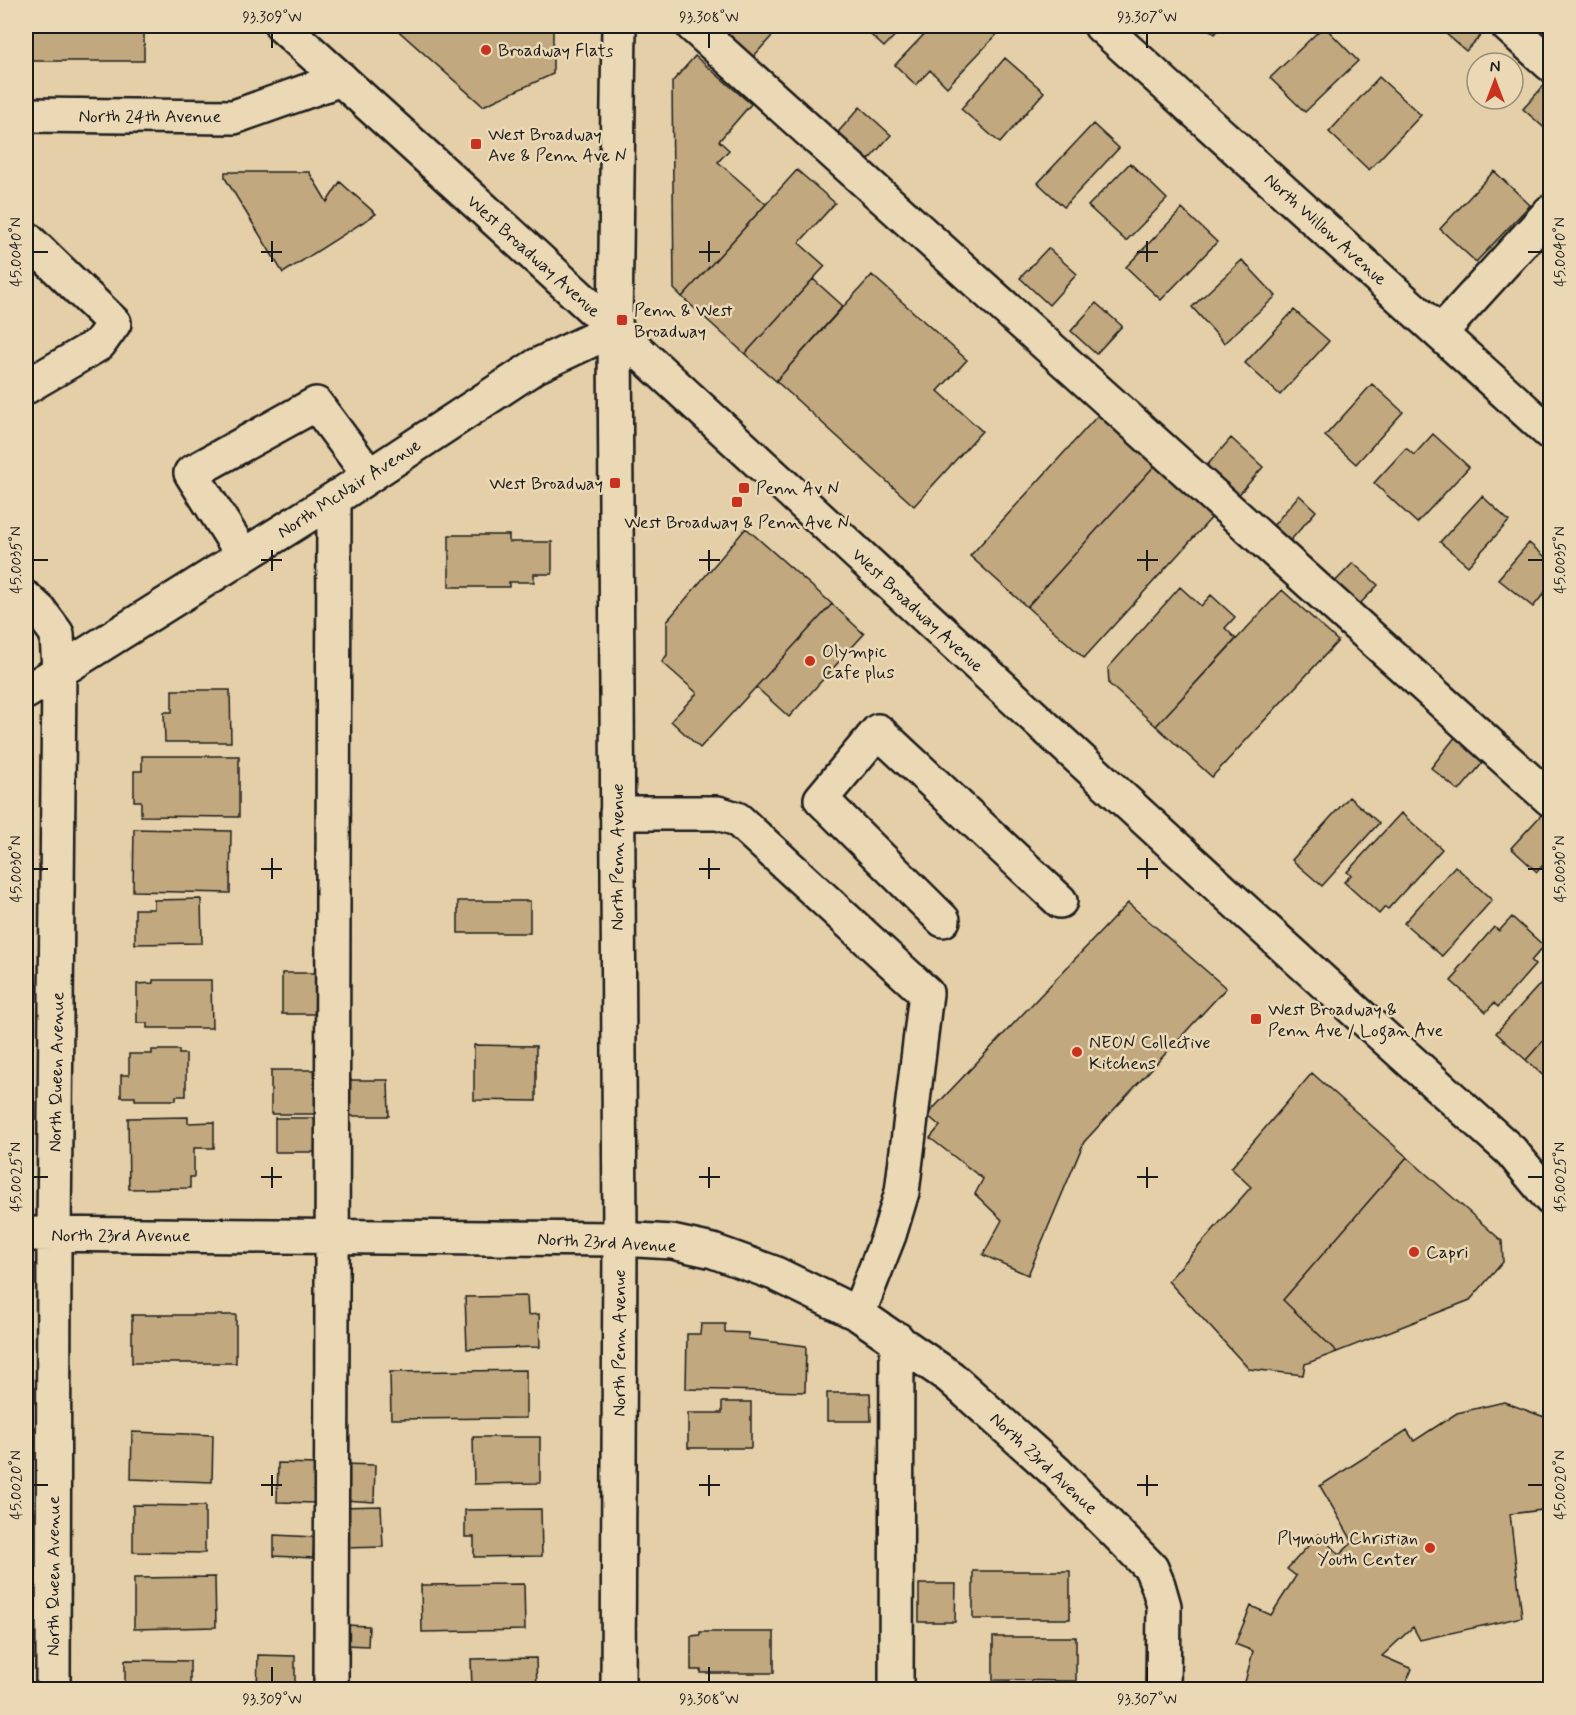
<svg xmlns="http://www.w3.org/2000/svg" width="1576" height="1715" font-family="Mynerve,sans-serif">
<rect width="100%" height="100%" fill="#e4cfa8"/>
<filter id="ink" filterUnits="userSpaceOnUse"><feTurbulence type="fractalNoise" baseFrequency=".0167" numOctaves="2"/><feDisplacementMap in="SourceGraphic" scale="12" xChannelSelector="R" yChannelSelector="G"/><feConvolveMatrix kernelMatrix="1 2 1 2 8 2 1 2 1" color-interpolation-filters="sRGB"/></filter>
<g filter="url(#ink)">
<path fill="#c1a87e" stroke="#1c1c1c" stroke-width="1.5" d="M26,26H144V61H26Z
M393,26H553V74L483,106Z
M731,26H781L752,58L724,34Z
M861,26H904L884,47Z
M932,26H994L1000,31L947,87L930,70L916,85L895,65Z
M1205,26H1222L1215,34Z
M1324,26L1358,61L1305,112L1270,78Z
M1437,26H1483L1487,29L1466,51Z
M695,56L751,104L719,141L729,150L718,162L766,204L682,297L674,289L672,82Z
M1005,58L1044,92L1000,143L961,109Z
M1379,77L1421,115L1369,170L1329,132Z
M1547,82L1550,85V133L1523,109Z
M860,107L891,135L864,165L833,138Z
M1093,124L1119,148L1064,207L1038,183Z
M1130,163L1167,199L1126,241L1088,206Z
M797,170L835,203L799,243L825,266L745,354L682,297Z
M1494,171L1530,205L1476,262L1440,229Z
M225,172H309L327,202L340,182L376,214L283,273L225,178Z
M1182,209L1217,242L1161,300L1126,267Z
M1048,248L1077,274L1049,305L1020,278Z
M1242,260L1276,296L1224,343L1192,307Z
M872,275L967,360L938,391L982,431L914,506L776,381Z
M813,279L843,306L776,381L745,354Z
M1096,303L1122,326L1096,354L1071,331Z
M1294,310L1329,341L1280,395L1245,363Z
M1372,384L1403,412L1356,464L1325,436Z
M1100,413L1157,463L1027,607L970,556Z
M1433,434L1469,467L1417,523L1374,483L1406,448L1414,455Z
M1231,438L1263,467L1235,499L1203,470Z
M1157,463L1214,515L1084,658L1027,607Z
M1299,495L1316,511L1290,541L1273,526Z
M1482,496L1509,521L1468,566L1440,542Z
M746,528L832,604L700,748L671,721L697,693L662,662L667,655V621Z
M449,535H509V542H552V574H534V582H509V587H449Z
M1529,543L1550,561V586L1533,607L1498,579Z
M1353,563L1378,585L1354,610L1330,587Z
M1180,587L1201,606L1211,595L1235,617L1225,628L1236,639L1156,726L1109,684L1108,668Z
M1282,590L1338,641L1212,777L1156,726Z
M832,604L864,634L789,717L756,687Z
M172,690H230L231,742H165L164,712H172Z
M1456,736L1485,760L1459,791L1431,768Z
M142,756H239V817L141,816V801H134V771H142Z
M1349,797L1379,823L1322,886L1292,860Z
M1401,813L1442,849L1388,909L1385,907L1379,914L1344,882L1351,875L1347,872Z
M1543,813L1550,819V857L1537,872L1511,848Z
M134,829L231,831L230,893L133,891Z
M1455,866L1492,900L1442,956L1404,923Z
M201,899L202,943L135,944V909H154V900Z
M458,901H530V933H458Z
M1128,903L1226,988L1084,1142L1028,1275L983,1255L1002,1220L975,1194L983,1179L930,1138L940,1126L927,1115Z
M1512,917L1544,946L1531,961L1535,965L1498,1007L1494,1003L1486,1012L1451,981L1459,972L1457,970L1494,927L1499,931Z
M282,973H322V1014H282Z
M1550,973V1033L1526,1060L1496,1033Z
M153,980H211L212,1028H147V1023H137V984L153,983Z
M1550,1033V1082L1526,1060Z
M474,1045L536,1046V1101L474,1100Z
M152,1050H179V1054H186V1096H176V1100H135V1097H121V1075H129V1054H152Z
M271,1070H321L320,1114H271Z
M1312,1073L1407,1157L1283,1300L1337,1352L1305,1364L1303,1375L1249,1369L1168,1281L1251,1187L1231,1168Z
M345,1080H388L389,1116H346Z
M188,1117V1123L214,1122V1148H194V1177H190V1188L129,1189L128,1118Z
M275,1118H320V1152H275Z
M1407,1157L1502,1241L1503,1262L1470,1300L1337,1352L1283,1300Z
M527,1296L528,1315L539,1314L540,1347L467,1349L465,1297Z
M132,1315H236V1363H132Z
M701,1324H725V1332L748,1333V1339L806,1346L805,1392L686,1389L687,1334H700Z
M526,1370V1418L391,1419L390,1372Z
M827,1393H870L871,1421H827Z
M722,1402H751V1448H688V1413H722Z
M1504,1402L1547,1418L1550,1422V1509L1510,1514L1522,1617L1420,1640L1413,1627L1382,1656L1412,1669L1403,1690H1243L1253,1651L1235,1644L1251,1606L1271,1615L1296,1576L1287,1569L1319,1534L1339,1555L1353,1542L1320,1486L1407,1430L1414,1441L1457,1413Z
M132,1432L213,1435L212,1482L131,1479Z
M473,1437H540V1483L474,1484Z
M278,1463L317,1464L316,1503L277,1502Z
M344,1464L375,1465L374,1502L344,1500Z
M133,1505L205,1506V1553L133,1552Z
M381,1506L383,1547L343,1548L341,1507Z
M541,1509L542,1556L474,1557V1537H465V1510Z
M274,1535L314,1537L313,1558L274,1556Z
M973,1571H1070V1619H973Z
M215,1577L216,1627L134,1629V1578Z
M524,1584L525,1630L422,1632L421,1585Z
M919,1584H956L955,1622H919Z
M345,1625L369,1626L368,1646L344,1645Z
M700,1632H774V1673H701V1670H691V1636L700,1635Z
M993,1637H1076V1681L993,1680Z
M258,1655L295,1656V1690H257Z
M536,1658L537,1690H472L471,1659Z
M125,1660L190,1661V1690H125Z"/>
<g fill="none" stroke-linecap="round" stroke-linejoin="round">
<g stroke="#1c1c1c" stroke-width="38">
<path id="minor" d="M693,26L1550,799
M1101,26L1550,433
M1508,26L1550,64
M26,115L234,117L341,79
M26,238L114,323L99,344L26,387
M1440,333L1550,212
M243,555L191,473L316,404L369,475
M26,598L40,611L57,634L59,671L54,1235L53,1690
M26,692L334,499L536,366L615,329
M617,813H718L737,819L926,993L902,1192L889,1235L858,1314
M943,920L821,799L878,731L1060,901
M26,1234L620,1239L672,1242L713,1251L774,1273L858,1314L950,1377L1057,1473L1151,1568L1158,1585L1164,1606L1163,1690
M331,1690L334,499
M896,1690L897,1339"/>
</g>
<g stroke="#1c1c1c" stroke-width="38">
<path id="major" d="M282,26C695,397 1096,781 1511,1151L1550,1198
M618,1690L620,1239L615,329L619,26"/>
</g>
<use href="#minor" stroke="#ebd9b6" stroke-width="33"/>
<use href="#major" stroke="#ebd9b6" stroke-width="33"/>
</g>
</g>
<path fill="none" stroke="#1c1c1c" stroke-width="2" d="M272,33V48M709,33V48M1147,33V48M272,241V262M709,241V262M1147,241V262M33,252H48M261,252H282M699,252H720M1137,252H1158M1528,252H1543M272,550V571M709,550V571M1147,550V571M33,560H48M261,560H282M699,560H720M1137,560H1158M1528,560H1543M272,858V879M709,858V879M1147,858V879M33,869H48M261,869H282M699,869H720M1137,869H1158M1528,869H1543M272,1167V1188M709,1167V1188M1147,1167V1188M33,1177H48M261,1177H282M699,1177H720M1137,1177H1158M1528,1177H1543M272,1475V1496M709,1475V1496M1147,1475V1496M33,1485H48M261,1485H282M699,1485H720M1137,1485H1158M1528,1485H1543M272,1667V1682M709,1667V1682M1147,1667V1682"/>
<g fill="#c8321e" stroke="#ebd9b6" stroke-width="2">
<circle cx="486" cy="50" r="6"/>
<rect x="470" y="138" width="12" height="12" rx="3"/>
<rect x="616" y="314" width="12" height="12" rx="3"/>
<rect x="609" y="477" width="12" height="12" rx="3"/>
<rect x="738" y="482" width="12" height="12" rx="3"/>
<rect x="731" y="496" width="12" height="12" rx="3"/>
<circle cx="810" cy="661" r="6"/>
<rect x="1250" y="1013" width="12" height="12" rx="3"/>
<circle cx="1077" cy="1052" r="6"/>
<circle cx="1414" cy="1252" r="6"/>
<circle cx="1430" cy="1548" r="6"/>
</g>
<g text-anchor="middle" stroke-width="5" stroke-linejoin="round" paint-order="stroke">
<g font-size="18" fill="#1c1c1c" stroke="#ebd9b6" text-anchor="start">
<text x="498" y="56">Broadway Flats</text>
<text x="488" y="140">West Broadway<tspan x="488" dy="21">Ave &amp; Penn Ave N</tspan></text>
<text x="634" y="316">Penn &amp; West<tspan x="634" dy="21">Broadway</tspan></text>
<text x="603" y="489" text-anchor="end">West Broadway</text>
<text x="756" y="494">Penn Av N</text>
<text x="737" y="528" text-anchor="middle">West Broadway &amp; Penn Ave N</text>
<text x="822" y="657">Olympic<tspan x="822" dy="21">Cafe plus</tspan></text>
<text x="1268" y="1015">West Broadway &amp;<tspan x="1268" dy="21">Penn Ave / Logan Ave</tspan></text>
<text x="1089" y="1048">NEON Collective<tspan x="1089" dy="21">Kitchens</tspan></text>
<text x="1426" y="1258">Capri</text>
<text x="1418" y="1544" text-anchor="end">Plymouth Christian<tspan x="1418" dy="21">Youth Center</tspan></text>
</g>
<g font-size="18" fill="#1c1c1c" stroke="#ebd9b6">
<text x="150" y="122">North 24th Avenue</text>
<text transform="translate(1326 229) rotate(42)" y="6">North Willow Avenue</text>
<text transform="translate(534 256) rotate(42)" y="6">West Broadway Avenue</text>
<text transform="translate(349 488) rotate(-33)" y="6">North McNair Avenue</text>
<text transform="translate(918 610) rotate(43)" y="6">West Broadway Avenue</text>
<text transform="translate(617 857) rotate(-90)" y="6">North Penn Avenue</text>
<text transform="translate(56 1072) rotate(-89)" y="6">North Queen Avenue</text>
<text x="121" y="1241">North 23rd Avenue</text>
<text transform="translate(607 1242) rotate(3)" y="6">North 23rd Avenue</text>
<text transform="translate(619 1343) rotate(-90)" y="6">North Penn Avenue</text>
<text transform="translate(1044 1463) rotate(43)" y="6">North 23rd Avenue</text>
<text transform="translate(53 1576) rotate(-90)" y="6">North Queen Avenue</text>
</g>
</g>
<rect width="1576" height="1715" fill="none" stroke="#ebd9b6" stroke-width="66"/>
<g transform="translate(1495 81)"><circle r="28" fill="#ebd9b6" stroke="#988d78" stroke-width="1.5"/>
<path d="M0-4.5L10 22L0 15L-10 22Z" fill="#c8321e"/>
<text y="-9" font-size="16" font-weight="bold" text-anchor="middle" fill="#1c1c1c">N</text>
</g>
<rect x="33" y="33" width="1510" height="1649" fill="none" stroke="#1c1c1c" stroke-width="2"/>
<g font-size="15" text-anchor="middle" fill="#1c1c1c">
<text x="272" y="22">93.309°W</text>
<text x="709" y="22">93.308°W</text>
<text x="1147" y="22">93.307°W</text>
<text transform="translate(16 252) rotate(-90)" y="5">45.0040°N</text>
<text transform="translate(1560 252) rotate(-90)" y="5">45.0040°N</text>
<text transform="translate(16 560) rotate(-90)" y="5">45.0035°N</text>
<text transform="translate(1560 560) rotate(-90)" y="5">45.0035°N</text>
<text transform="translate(16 869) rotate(-90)" y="5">45.0030°N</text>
<text transform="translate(1560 869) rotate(-90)" y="5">45.0030°N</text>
<text transform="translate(16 1177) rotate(-90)" y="5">45.0025°N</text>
<text transform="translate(1560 1177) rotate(-90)" y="5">45.0025°N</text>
<text transform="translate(16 1485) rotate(-90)" y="5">45.0020°N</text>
<text transform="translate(1560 1485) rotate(-90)" y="5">45.0020°N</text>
<text x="272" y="1704">93.309°W</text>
<text x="709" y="1704">93.308°W</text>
<text x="1147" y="1704">93.307°W</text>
</g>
</svg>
